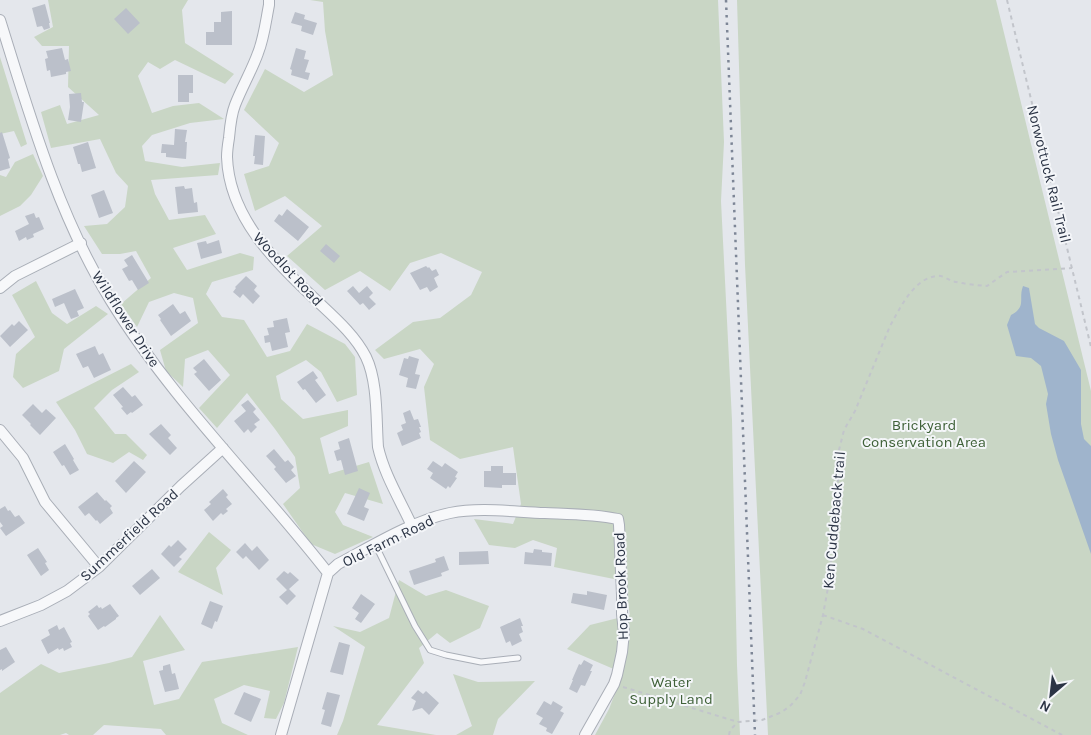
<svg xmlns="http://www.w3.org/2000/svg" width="1091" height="735" font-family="Karla,sans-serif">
<rect width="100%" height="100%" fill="#e4e7ec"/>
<path fill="#c9d6c5" d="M48,0H188L182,10L185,43L234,74L225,84L175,60L160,69L148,62L138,76L152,113L173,106L199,103L224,119L190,123L152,135L142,146L145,161L182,167L220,163L218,175L151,180L155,194L169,220L205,215L216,234L173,248L187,270L240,253L254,257L253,270L212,282L206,294L222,317L244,320L267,357L290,351L307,324L345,344L355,357L357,395L337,402L321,372L306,360L276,376L281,399L303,419L348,410V426L320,438L329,474L369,462L383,504L345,493L335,512L343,525L373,537L335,554L311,544L283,504L300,488L295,457L275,429L247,393L217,428L199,408L230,375L208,350L185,359L183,387L166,371L160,350L198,323L193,298L174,293L149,302L137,327L121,304L151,278L136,251L120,254H102L84,226L107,224L125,207L128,186L116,173L100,139L51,148L41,112L60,105L67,124L99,115L68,87L69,46H42L34,37L53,27Z
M310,0H718L724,142L721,201L732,420L737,665L740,735H595L609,709L623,673L567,649L590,625L630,615L624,581L554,567L557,548L533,540L515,548L489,545L474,519L513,524L521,504L513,447L460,459L430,440L424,387L434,364L420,349L384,359L375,350L413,322L440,318L471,295L482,272L441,253L410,263L390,291L360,271L325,290L287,256L322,226L285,196L255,211L244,174L269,166L279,143L244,110L265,69L304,92L333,75L325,31L323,2Z
M737,0H996L1091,391V735H768L745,265Z
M0,57L27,144L21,147L14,131L0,134Z
M33,154L43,176L31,195L20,206L0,216V175L6,177L15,162Z
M36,281L52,313L67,324L96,306L108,314L64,349L59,371L23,388L13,377L16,354L35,337L12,295Z
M131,364L139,372L112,390L94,408L115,434H126L147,455L143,460L129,452L113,463L87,454L75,430L56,402Z
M209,532L231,550L216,568L223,595L178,572Z
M399,580L426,596L446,590L489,606L480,628L450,643L437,633L419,648L424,663L377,725L436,735H337L343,721L365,647L333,626L360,632L389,618Z
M160,615L185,650L143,661L154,705L179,699L202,662L298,647L284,703L276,719L264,718L270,691L244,685L214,699L222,723L248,735H166L161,729L104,725L93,735H69L66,733L60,735H0V693L41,664L59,673L109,663L132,657Z
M453,674L478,682L535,681L498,719L493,735H456L472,726Z"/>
<path fill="#9fb4cc" d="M1023,286L1029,288L1035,324L1039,328L1064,341L1081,370V424L1084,439L1091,446V554L1058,460L1051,434L1046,404L1048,394L1041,366L1031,358L1016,356L1007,325L1011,315C1027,307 1018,299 1023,286Z"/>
<path fill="#bbc0ca" d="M45,4L50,23H49L50,28L44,30L42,26L37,27L32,8Z
M126,8L140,23L128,34L114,19Z
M232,11V45H206V32H214V22H221V12Z
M295,12L305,15L304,19L317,23L313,35L301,31L302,26L291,23Z
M62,48L65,60L68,59L71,71L66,72V74L51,77L50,70L47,71L45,59L48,58L46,51Z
M296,48L306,51L304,59L309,60L305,72L310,73L308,80L291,75L292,70L290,69Z
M178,75H193V93H189V102H178Z
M81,93L82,102H84L81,122L68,120L70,107L69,94Z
M175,129L187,130L185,142H187L186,159L166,157V153H161L162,144L174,145Z
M2,132L10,158L8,159L10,168L0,171V133Z
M255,135L265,136L263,165L254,164L255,156H253Z
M88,142L96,168L82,172L80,164H78L73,147Z
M184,186L185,189L192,188L194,203L197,202L198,212L178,214L175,187Z
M104,190L113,213L99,218L91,195Z
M287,209L309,227L298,241L274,221L279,214L282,216Z
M34,213L36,218L39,217L44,229L33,234L34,237L27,240L26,237L19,241L15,231L29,224L25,216Z
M219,240L222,253L201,259L197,243L206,241L207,244Z
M326,244L340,256L334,263L320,251Z
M132,255L149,283L138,290L132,280L129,281L122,269L128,266L124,260Z
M426,266L428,268L429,267L432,271L436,269L439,275L434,278L438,287L430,292L427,287L420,290L410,273Z
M246,276L257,286L254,290L260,296L253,304L243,294L240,298L233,292L236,288L235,287Z
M353,286L359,293L367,286L373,293L369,297L376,304L369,310L363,303L360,305L347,291Z
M75,289L84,308L77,311L79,316L71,319L64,303L55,307L52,299Z
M173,304L180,314L185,311L191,321L171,336L160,320L161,319L158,315Z
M287,318L290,332L285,333L288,347L272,351L270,342L265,343L264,336L269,335L267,328L274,327L273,321Z
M19,321L28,330L10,347L0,336L12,324L14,326Z
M95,346L99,355L103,353L111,370L94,378L88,366L83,368L76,354Z
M409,356L419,359L415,374L420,375L416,389L406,387L408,378L399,375L404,358L408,359Z
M204,359L221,380L209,391L194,374L197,372L193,368Z
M313,371L318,378L315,380L326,395L316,403L305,389L303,390L297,382Z
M123,387L132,397L135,395L143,405L132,413L131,412L127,415L121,408L123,407L113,395Z
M248,400L256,409L253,412L260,420L254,424L257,427L251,433L248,429L244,433L234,421L246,411L241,405Z
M33,404L42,413L46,409L56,418L40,435L30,425L31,424L22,415Z
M410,410L414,420L418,419L421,427H419L421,432L419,433L421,438L402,446L397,433L403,430L401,425L406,423L403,413Z
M161,424L171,435L168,438L177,448L170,455L149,434Z
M349,438L358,471L345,475L341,460L337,461L334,451L340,449L338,442Z
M65,444L74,459L73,460L79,470L70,475L64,465L62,466L53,452Z
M274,449L285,462L288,460L294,467L291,470L296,476L286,483L274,469L276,467L266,456Z
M134,461L146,472L126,493L115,481Z
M433,461L442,467L445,463L458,472L455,477L457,478L450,488L448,486L446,489L430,478L433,473L427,469Z
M491,466H503V473H516V485H502V488L484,487V471H491Z
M359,488L370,493L364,507L369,509L364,521L347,514Z
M223,489L228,495L226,497L232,504L226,509L228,511L223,515L221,513L213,521L204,510L211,504L209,502Z
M97,492L105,501L106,500L112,506L110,508L113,513L100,524L97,520L96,521L89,513L85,516L78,507Z
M5,506L8,511L10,510L15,517L19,515L25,523L6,536L0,528L3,526L0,522V509Z
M178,540L187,549L179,557L182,559L174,567L161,554L169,545L171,547Z
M245,543L252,551L257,546L269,560L259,570L246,556L243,559L236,552Z
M38,548L47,562L45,563L49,570L41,576L27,555Z
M534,549L542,550V552L552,553L551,566L524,564L525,552L533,553Z
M488,551L489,564L459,565V552Z
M444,556L449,570L441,573L442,576L414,585L409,571L436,562L435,559Z
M152,569L160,578L140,595L132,586Z
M284,571L288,574L290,572L299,580L289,589L296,596L287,605L279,597L287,590L276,579Z
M587,591L607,595L604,610L571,603L573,593L587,595Z
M361,594L375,604L361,623L355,619L359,613L352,608Z
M210,601L223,606L217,622L215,621L212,629L201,624Z
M110,604L119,616L116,618V619L105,627L104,626L98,630L88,616L90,614L88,612L97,605L99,608L101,607L102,609Z
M520,618L523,626H521L523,632L519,634L522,641L512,646L510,641L506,643L500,627Z
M57,625L59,630L64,627L72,642L70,643L72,647L64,651L63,648L59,650L58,648L48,654L41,640L50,635L48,630Z
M339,642L350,645L343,675L330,672Z
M6,647L15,662L2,671V669L0,670V650Z
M584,660L593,665L590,671H592L585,686L581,685L577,693L569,689L573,680H572L579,664L581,665Z
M170,664L172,674L175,673L179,689L165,692L159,671L163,670V666Z
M418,690L423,694L426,691L439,703L429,715L422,708L412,711L416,701L411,698Z
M244,692L261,699L251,722L234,714Z
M327,692L340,695L331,727L321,724L325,710L322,709Z
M544,701L551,705L553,701L563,707L560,711L564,713L552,734L546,731L547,728L539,724L543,718L536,714Z"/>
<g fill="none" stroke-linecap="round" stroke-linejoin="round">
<g stroke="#a9aeb7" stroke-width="7">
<path id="lane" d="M375,544L415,626L430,650L446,655L481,662L518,658"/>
</g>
<g stroke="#a9aeb7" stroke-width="12">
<path id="street" d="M269,0V5C266,20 264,38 258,53C252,70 242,87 235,105C231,115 230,127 229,138C228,144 227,151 227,157C229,217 275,262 316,300C334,317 355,335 366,357C378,382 376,419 378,447C384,474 400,500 412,526
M0,20C30,116 58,215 111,301C172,400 257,482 328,573
M0,288L15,276L81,243
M0,430L23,458L45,502L99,567
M0,621L41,605L67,591L99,567L181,486L223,448
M281,735L328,573L338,564C372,546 412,521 450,513C480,507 514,512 545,513C569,514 594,514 618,519L619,525L622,595V614L624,632L622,652L617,675L614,684L585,735"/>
</g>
<path stroke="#c2c5cb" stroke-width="2" stroke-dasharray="4 4" stroke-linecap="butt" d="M1007,0L1091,347
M823,615L863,629L1062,735
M623,687L738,722
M729,735L730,730L738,722L762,720L782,712L791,705L800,695L805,682L823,615L829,582L835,516L838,487V454L844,430L855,411L890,326C900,308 914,278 937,276C942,275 947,279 952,281C963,284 976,285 987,286L1007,272L1072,268"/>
<use href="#lane" stroke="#f7f8fa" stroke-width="5"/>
<use href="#street" stroke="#f7f8fa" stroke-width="10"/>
<path stroke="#7d8696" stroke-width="2.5" stroke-dasharray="2.5 5" stroke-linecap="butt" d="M726,0L755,735"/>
</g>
<g text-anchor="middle" stroke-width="4" stroke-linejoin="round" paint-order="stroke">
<g font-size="15" fill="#2b3445" stroke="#f4f6f9">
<text transform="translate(1049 174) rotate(76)" y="5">Norwottuck Rail Trail</text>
<text transform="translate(288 269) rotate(47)" y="5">Woodlot Road</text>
<text transform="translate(126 319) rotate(57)" y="5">Wildflower Drive</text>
<text transform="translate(834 520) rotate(-85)" y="5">Ken Cuddeback trail</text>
<text transform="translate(129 535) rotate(-43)" y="5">Summerfield Road</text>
<text transform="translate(388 541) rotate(-26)" y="5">Old Farm Road</text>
<text transform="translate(621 586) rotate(-92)" y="5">Hop Brook Road</text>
</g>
<g font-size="15" fill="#3f6138" stroke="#f4f6f9">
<text x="924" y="430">Brickyard<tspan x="924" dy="17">Conservation Area</tspan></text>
<text x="671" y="687">Water<tspan x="671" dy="17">Supply Land</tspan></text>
</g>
</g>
<g transform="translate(1051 695) rotate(208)" stroke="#f4f6f9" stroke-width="4" paint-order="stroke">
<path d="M0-4L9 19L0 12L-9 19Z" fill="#2b3445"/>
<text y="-8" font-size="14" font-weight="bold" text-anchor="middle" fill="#2b3445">N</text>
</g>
</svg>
